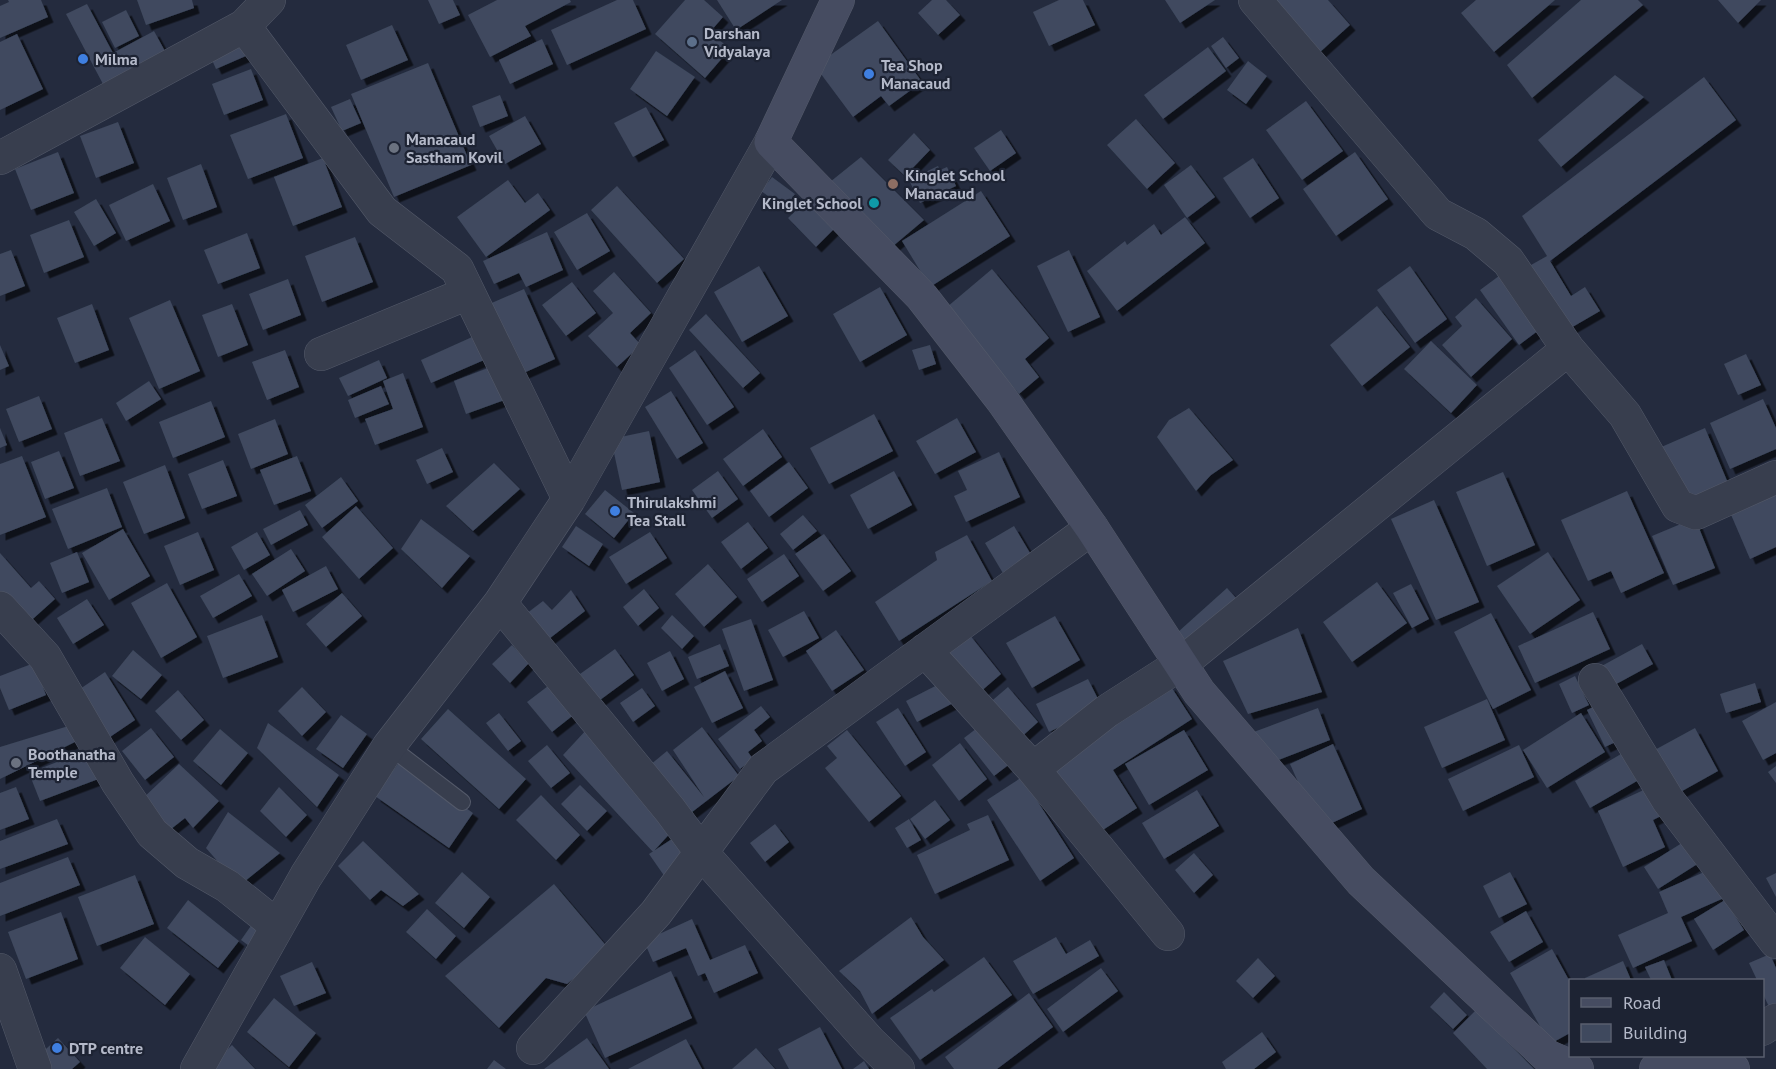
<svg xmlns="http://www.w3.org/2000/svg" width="1776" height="1069" font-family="'PT Sans',sans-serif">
<defs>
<filter id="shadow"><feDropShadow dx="5.5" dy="5.5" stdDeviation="0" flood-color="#0009"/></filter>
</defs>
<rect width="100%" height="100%" fill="#242b3e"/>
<path fill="#3f495e" filter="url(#shadow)" d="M8,0H41L48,17L0,38V6L9,2Z
M137,0H192L194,8L146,25Z
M428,0H453L460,15L439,24Z
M497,0H570L571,2L525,26L531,36L490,57L468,15Z
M617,0H633L646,29L567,65L551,30Z
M685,0H704L723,17L710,32L730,49L705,78L655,34Z
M717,0H782L736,30Z
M932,0H946L960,15L938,35L918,13Z
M1059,0H1083L1095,25L1049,46L1033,12Z
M1165,0H1215L1180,23Z
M1272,0H1328L1350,25L1319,53Z
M1476,0H1555L1494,52L1461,13Z
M1581,0H1638L1643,5L1532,98L1507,65Z
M1718,0H1761L1738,23Z
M87,4L113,53L154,31L166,53L104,86L66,14Z
M126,10L139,36L115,48L102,22Z
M878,21L922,82L889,106L881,96L853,117L815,66Z
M392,25L408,60L361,80L346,45Z
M17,34L43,89L0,110V42Z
M246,34L255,52L216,69L208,51Z
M1223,37L1239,58L1226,68L1211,46Z
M542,39L553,64L510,84L499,60Z
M1208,47L1226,71L1163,119L1144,95Z
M656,51L695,77L667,116L630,89Z
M1248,61L1267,76L1246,104L1227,90Z
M428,63L471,165L394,197L351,94Z
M251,69L263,100L224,115L212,84Z
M1615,75L1644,97L1561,167L1538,140Z
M1704,77L1736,120L1550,261L1571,296L1585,287L1600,311L1569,329L1531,265L1547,256L1522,216Z
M500,95L508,116L480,127L472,106Z
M350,99L361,123L342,131L331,107Z
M1306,101L1343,151L1302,180L1266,130Z
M646,107L664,140L633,157L614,123Z
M286,114L303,158L248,179L230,135Z
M525,116L541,144L505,164L489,136Z
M1136,119L1175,163L1147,189L1107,145Z
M118,122L134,163L96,178L80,136Z
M1001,130L1016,153L990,171L974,148Z
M914,133L930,150L905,176L888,160Z
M58,152L74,193L31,210L15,169Z
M1355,152L1388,199L1336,236L1303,189Z
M861,157L924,220L886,252L825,186Z
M323,158L342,207L293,226L274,177Z
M1253,158L1279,198L1250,218L1223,178Z
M201,164L217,207L183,220L167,178Z
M1191,165L1215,197L1187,218L1164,185Z
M938,166L940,170L947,167L956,186L920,203L909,180Z
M772,177L795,194L785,208L761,191Z
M508,180L525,203L538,193L550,210L486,257L457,217Z
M153,184L170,221L126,241L109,205Z
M617,186L684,259L657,283L591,210Z
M981,191L1010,236L930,287L902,241Z
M96,199L116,233L94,246L74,212Z
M807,200L835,228L816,247L788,218Z
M587,213L610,251L577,270L554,232Z
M1185,217L1205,243L1117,311L1087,271L1125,241L1127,245L1154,224L1161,235Z
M69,220L84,257L44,273L30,235Z
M547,232L563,270L526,287L519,273L494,284L483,261Z
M247,233L260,268L218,284L204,250Z
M355,237L373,282L322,302L305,256Z
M11,250L25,286L0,296V254Z
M1069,250L1100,317L1068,332L1037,266Z
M759,266L788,316L742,342L714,292Z
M1410,266L1447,319L1415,343L1377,290Z
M992,269L1049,338L1025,359L1039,377L1019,394L947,307Z
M1507,270L1547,324L1519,345L1480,290Z
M614,272L651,313L630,333L641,345L617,367L588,336L613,313L593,291Z
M288,279L301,315L263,330L249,294Z
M572,282L596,313L566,336L542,305Z
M880,287L907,335L860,362L833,314Z
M524,289L555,359L519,375L487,305Z
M1476,298L1512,339L1471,377L1442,345L1462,326L1455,317Z
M170,300L200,371L159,389L129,318Z
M92,304L109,350L75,363L57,318Z
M232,304L248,345L218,357L202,315Z
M1377,306L1410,347L1362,386L1330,345Z
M706,314L760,373L743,388L689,330Z
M481,333L491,357L431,383L421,360Z
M1431,341L1477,385L1451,413L1404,369Z
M0,345L9,366L0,370Z
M930,345L936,364L919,370L912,350Z
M285,350L299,387L267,400L252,362Z
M695,350L734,407L707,425L669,368Z
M1746,354L1761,385L1738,395L1724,364Z
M379,360L387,378L348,396L339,378Z
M501,363L513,397L466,414L454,381Z
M403,373L423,427L375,445L365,419L393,409L383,381Z
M149,381L161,399L126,421L116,403Z
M381,386L389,404L355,418L348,400Z
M671,391L703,443L677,459L645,407Z
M39,396L52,429L19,442L6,409Z
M1763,399L1776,428V449L1730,469L1710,423Z
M211,401L225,437L173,458L159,422Z
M1189,408L1233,460L1211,475L1196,491L1157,437L1169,420Z
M874,414L893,451L829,484L810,448Z
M102,418L120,461L80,476L64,433Z
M957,418L976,452L935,474L916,441Z
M275,419L288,454L251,469L238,434Z
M0,428L7,445L0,448Z
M1705,428L1728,483L1683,503L1659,448Z
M763,429L782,457L743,486L723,459Z
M649,431L660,482L622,490L611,439Z
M442,448L453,472L427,484L416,460Z
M59,451L74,488L45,499L31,462Z
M999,452L1020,497L966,522L954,496L967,490L958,471Z
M22,456L46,517L0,535V464Z
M297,456L311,491L274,505L260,470Z
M223,460L237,496L202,509L188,474Z
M789,462L808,488L769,517L750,491Z
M494,463L520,489L473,531L446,506Z
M165,465L185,518L144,534L123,482Z
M718,471L738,499L712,518L692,490Z
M894,471L912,505L868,529L850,495Z
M1503,472L1535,545L1487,566L1456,492Z
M341,477L358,501L322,528L305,505Z
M107,488L122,527L68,549L52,509Z
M1776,489V547L1750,559L1729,510Z
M605,490L634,513L614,538L585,514Z
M1627,491L1664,573L1621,593L1611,571L1588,581L1561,520Z
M1434,500L1479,602L1436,620L1391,519Z
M356,506L393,548L359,579L322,537Z
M300,510L308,525L271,545L263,529Z
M803,515L817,531L793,550L780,534Z
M1695,518L1715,568L1673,585L1652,536Z
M421,519L470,556L442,588L401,549Z
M748,522L768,548L741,569L721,542Z
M576,526L603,544L589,566L562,547Z
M1014,526L1033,558L1004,575L985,543Z
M123,529L150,576L109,600L82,553Z
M198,532L214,570L180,585L164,546Z
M257,532L270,555L244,570L231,547Z
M650,532L667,558L626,584L609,557Z
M824,534L851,571L823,591L795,554Z
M967,535L992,581L899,641L875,602L937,560L935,552Z
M291,549L305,571L267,596L252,574Z
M77,552L89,582L62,593L50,563Z
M1548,552L1580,600L1530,634L1497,586Z
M0,553L31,588L39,581L55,599L25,626L0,598Z
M784,554L799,576L762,602L747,579Z
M708,564L737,597L704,627L675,594Z
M326,566L338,589L293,612L282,590Z
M239,574L252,596L213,618L200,596Z
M1377,582L1407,623L1352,662L1323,622Z
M167,583L197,637L161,658L131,603Z
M1411,584L1429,619L1412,628L1393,593Z
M1227,588L1246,609L1197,653L1178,632Z
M644,589L659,608L638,626L623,607Z
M571,590L585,611L545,642L522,617L543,601L552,610Z
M342,593L362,616L326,647L306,624Z
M87,599L104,625L73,644L57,618Z
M804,611L819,638L783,657L768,630Z
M1593,612L1610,649L1535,683L1518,646Z
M1491,613L1531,690L1493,709L1454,632Z
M262,615L278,657L223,678L207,636Z
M672,615L694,636L682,649L661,628Z
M1055,616L1080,660L1032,688L1006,643Z
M751,619L773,680L744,691L722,629Z
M1298,628L1322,692L1248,714L1223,661Z
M836,630L864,670L832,691L806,651Z
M969,634L1001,674L979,693L947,653Z
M720,644L729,666L697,679L688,657Z
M1642,644L1653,664L1609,688L1598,668Z
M512,645L529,663L510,683L492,664Z
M615,649L634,675L600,700L580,674Z
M133,650L162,675L141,699L112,676Z
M670,651L684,679L662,691L647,663Z
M34,663L46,695L9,710L0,688V676Z
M725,671L743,708L712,723L694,687Z
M105,672L135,720L107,739L77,691Z
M1575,676L1589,705L1572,713L1559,684Z
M1088,679L1102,707L1049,732L1036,704Z
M947,680L957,701L917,722L906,701Z
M552,683L576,713L552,732L527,702Z
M1755,683L1761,702L1726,713L1720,694Z
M1170,685L1192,719L1113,770L1137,808L1095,835L1049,762Z
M302,687L326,712L302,736L278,711Z
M1008,687L1038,722L1018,740L987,705Z
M642,688L655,706L633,722L620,703Z
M178,690L204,720L181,740L155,711Z
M1487,699L1505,740L1442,768L1424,727Z
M1776,702V753L1763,760L1742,721Z
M1601,703L1620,740L1605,747L1587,710Z
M761,706L770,717L754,730L762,741L748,752L753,759L740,769L718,739Z
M898,708L926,752L905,766L876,722Z
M1318,708L1330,740L1263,766L1251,733Z
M448,709L526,779L499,809L421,739Z
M499,713L521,741L508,751L486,723Z
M1581,713L1605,752L1547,788L1523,750Z
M341,715L367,734L343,768L316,749Z
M268,723L339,775L317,807L257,748Z
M75,724L81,739L0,779V747Z
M981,725L1011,763L994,776L964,738Z
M702,727L739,776L683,819L644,770L667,751L704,797L673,750Z
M151,728L174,757L145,780L122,751Z
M588,728L674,829L653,852L563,755Z
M1695,728L1718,771L1675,795L1651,752Z
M220,729L248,753L221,785L193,761Z
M847,730L901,796L869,822L825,768L837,758L827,746Z
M1184,730L1208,770L1149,805L1125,764Z
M960,743L987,779L959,801L932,765Z
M1333,744L1362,809L1319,829L1290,764Z
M547,745L570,773L551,788L528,761Z
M1519,745L1534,777L1463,811L1448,779Z
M90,749L101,778L40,801L29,773Z
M1621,754L1637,781L1590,808L1575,781Z
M400,761L473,813L449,848L375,796Z
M179,764L219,801L193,828L185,818L166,833L140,801Z
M1776,766V783L1768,772Z
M1022,777L1074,858L1040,881L987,800Z
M580,785L607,811L587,831L561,804Z
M16,787L29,819L0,830V793Z
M279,787L307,815L286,837L260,811Z
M1648,788L1661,816L1653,820L1665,847L1623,867L1598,811Z
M1197,790L1219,826L1164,859L1142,823Z
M541,795L580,835L556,860L516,820Z
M935,800L950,820L925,839L910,819Z
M228,812L280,853L239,886L206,848Z
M988,815L1009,860L935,894L917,855L970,830L967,824Z
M57,819L68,844L0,869V841Z
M909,819L921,840L907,848L895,828Z
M775,824L789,842L765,862L750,843Z
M675,837L690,859L665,877L649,854Z
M363,841L419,894L403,906L381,890L370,900L338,866Z
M1685,841L1699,863L1658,889L1644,867Z
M1194,853L1213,875L1194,893L1175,870Z
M68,857L80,885L0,916V883Z
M1711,869L1724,898L1681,917L1692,941L1633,968L1618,935L1668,913L1659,892Z
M462,872L490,897L464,928L435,903Z
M1510,872L1527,904L1499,918L1483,886Z
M1776,873V897L1766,878Z
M135,875L154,924L97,946L78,897Z
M554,884L609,949L567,984L546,978L499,1028L445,976Z
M188,900L239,941L218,968L167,928Z
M1725,900L1744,930L1713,950L1694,919Z
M427,909L456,936L436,959L406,932Z
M1526,911L1543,942L1509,962L1490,932Z
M61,912L78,959L26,979L8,932Z
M911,917L923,937L944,960L872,1014L860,991L839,971Z
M692,919L710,960L745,945L758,973L714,993L705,973L698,976L686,948L653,962L644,941Z
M255,920L270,931L256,951L241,940Z
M145,937L190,974L165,1005L120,968Z
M1056,937L1066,954L1090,940L1099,956L1033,994L1013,961Z
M1552,949L1570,982V1033L1550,1044L1510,973Z
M1770,954L1776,968V1008L1771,1011L1762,992V980H1757L1749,963Z
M984,957L1012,995L920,1060L890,1018L932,989L934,992Z
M1258,958L1275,976L1253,998L1236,981Z
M1664,960L1672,980H1651L1645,967Z
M1623,961L1631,980H1585V978Z
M312,962L326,993L294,1006L280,976Z
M1101,968L1118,991L1063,1032L1047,1009Z
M671,971L692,1018L605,1058L584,1011Z
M1444,992L1467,1015L1453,1029L1430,1007Z
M1029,993L1053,1027L997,1069H954L945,1057Z
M274,998L316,1033L289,1067L247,1032Z
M1476,1010L1534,1069H1487L1453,1033Z
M820,1027L842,1069H789L778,1049Z
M1262,1032L1276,1052L1254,1069H1226L1222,1062Z
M58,1038L80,1062L72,1069H46L36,1058Z
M587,1038L609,1069H544Z
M686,1039L702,1069H628Z
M232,1045L255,1069H207Z
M756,1048L775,1069H732Z
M494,1060L506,1069H487Z
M864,1061L869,1069H853Z"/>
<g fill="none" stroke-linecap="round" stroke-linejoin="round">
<g stroke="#535969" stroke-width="18">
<path id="lane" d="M389,746L462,802"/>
</g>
<g stroke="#535969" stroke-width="34">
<path id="street" d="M1255,0L1438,214L1476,234L1508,261L1568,349L1625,415L1678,506L1696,513L1776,477
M244,26L382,211L457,269L569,499
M0,158L244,26L269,0
M321,354L468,293
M500,603L670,810L701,852L870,1042L898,1069
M0,608L45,657L118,783L152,833L187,863L227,886L277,926
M925,650L1033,769L1168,934
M1595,680L1668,800L1776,942
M1033,769L1107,711L1182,663L1568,349
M0,970L35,1069
M1762,1029L1776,1020
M533,1048L656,913L763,769L1092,528
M197,1069L306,876L389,746L500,603L569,499L771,142"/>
</g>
<g stroke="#535969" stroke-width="34">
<path id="secondary" d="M838,0L771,142L922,297L1002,400L1092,528L1199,692L1361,881L1547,1056L1577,1069
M1656,1069L1706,1064L1733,1069"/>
</g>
<use href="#lane" stroke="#383e4e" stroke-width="16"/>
<use href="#street" stroke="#383e4e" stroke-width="33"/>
<use href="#secondary" stroke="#464c61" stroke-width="33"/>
</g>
<circle fill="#5c6f8a" stroke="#1d2333" stroke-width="2" cx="692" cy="42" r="6"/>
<g fill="#3f7fe0" stroke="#1d2333" stroke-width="2">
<circle cx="83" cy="59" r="6"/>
<circle cx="869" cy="74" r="6"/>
<circle cx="615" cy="511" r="6"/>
<circle cx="57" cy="1048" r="6"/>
</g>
<g fill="#6b7280" stroke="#1d2333" stroke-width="2">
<circle cx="394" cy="148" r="6"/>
<circle cx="16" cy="763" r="6"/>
</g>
<circle fill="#8d6e63" stroke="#1d2333" stroke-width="2" cx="893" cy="184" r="6"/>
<circle fill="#0f9aa8" stroke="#1d2333" stroke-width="2" cx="874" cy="203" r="6"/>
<g text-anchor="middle" stroke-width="4.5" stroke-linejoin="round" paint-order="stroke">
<g font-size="16" font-weight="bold" fill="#b4b9c9" stroke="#1d2333" text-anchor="start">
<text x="704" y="39">Darshan<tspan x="704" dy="18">Vidyalaya</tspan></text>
<text x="95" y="65">Milma</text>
<text x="881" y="71">Tea Shop<tspan x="881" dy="18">Manacaud</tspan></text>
<text x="406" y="145">Manacaud<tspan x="406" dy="18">Sastham Kovil</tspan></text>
<text x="905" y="181">Kinglet School<tspan x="905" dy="18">Manacaud</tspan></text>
<text x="862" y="209" text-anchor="end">Kinglet School</text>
<text x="627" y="508">Thirulakshmi<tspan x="627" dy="18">Tea Stall</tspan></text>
<text x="28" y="760">Boothanatha<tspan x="28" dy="18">Temple</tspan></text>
<text x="69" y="1054">DTP centre</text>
</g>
</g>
<rect x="1569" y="979" width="195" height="78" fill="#1d2333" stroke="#595f6f" stroke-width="1.5"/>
<rect x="1581" y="998" width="30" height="9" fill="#464c61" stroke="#595f6f" stroke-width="1.5"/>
<text x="1623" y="1009" font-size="18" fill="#b4b9c9">Road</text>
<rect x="1581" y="1024" width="30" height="18" fill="#3f495e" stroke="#595f6f" stroke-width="1.5"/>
<text x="1623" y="1039" font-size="18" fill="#b4b9c9">Building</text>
</svg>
